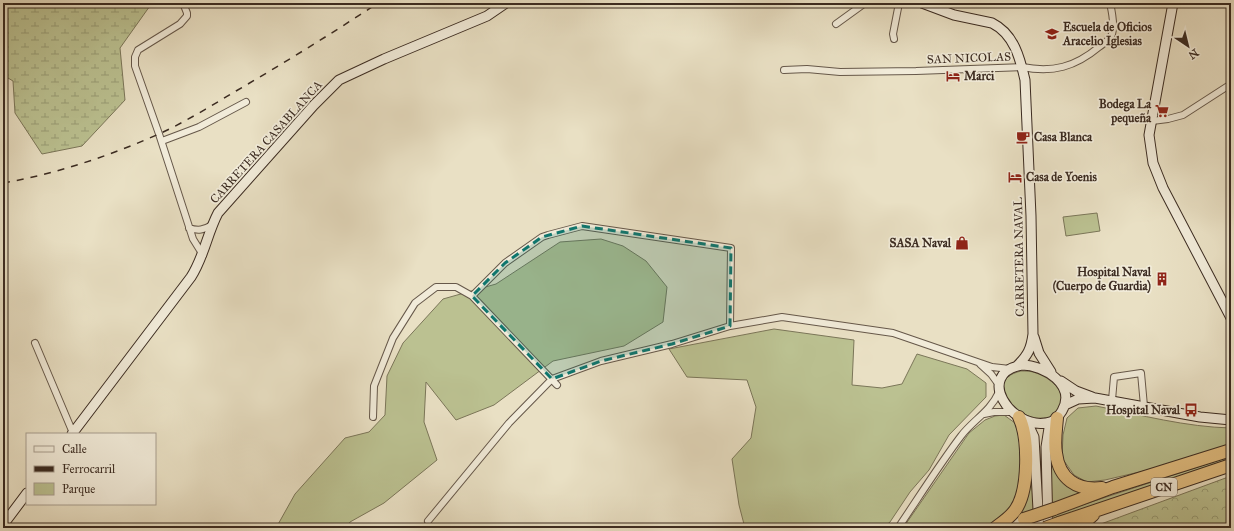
<svg xmlns="http://www.w3.org/2000/svg" width="1234" height="531" font-family="'IM FELL Great Primer',serif">
<defs>
<pattern id="forest-crowns" width="20" height="18" patternUnits="userSpaceOnUse"><rect width="20" height="18" fill="#bbc191"/><path d="M2 6a3 3 0 1 1 6 0M12 15a3 3 0 1 1 6 0" fill="none" stroke="#999d76"/></pattern>
<pattern id="wetland-marsh" width="20" height="14" patternUnits="userSpaceOnUse"><rect width="20" height="14" fill="#bbc191"/><path d="M1 5h8M5 5V1M11 12h8M15 12V8" fill="none" stroke="#999d76"/></pattern>
</defs>
<rect width="100%" height="100%" fill="#e9e0c4"/>
<filter id="stains"><feTurbulence type="fractalNoise" baseFrequency=".005" numOctaves="4"/><feColorMatrix values="0 0 0 0 .2 0 0 0 0 .09 0 0 0 0 .02 0 0 0 .5 -.17"/></filter>
<radialGradient id="worn" r=".72"><stop offset=".6" stop-color="#630" stop-opacity="0"/><stop offset="1" stop-color="#630" stop-opacity=".3"/></radialGradient>
<path fill="#bbc191" stroke="#7b7659" d="M1097,213L1100,231L1066,236L1063,217Z
M601,239L623,246L646,261L667,287L663,322L624,346L553,361L494,405L456,420L426,382L424,422L437,460L384,503L350,522L346,528H276L295,494L345,438L369,432L385,415L387,376L403,343L443,299L496,284L560,242Z
M774,329L854,340L852,385L882,388L902,384L917,354L967,369L986,383V397L949,435L929,470L910,492L890,522L883,528H745L739,505L732,459L751,438L756,407L747,380L687,377L669,349Z
M1021,371C1026,371 1032,371 1036,373C1049,377 1068,392 1060,407C1057,411 1055,416 1049,417C1019,426 979,381 1021,371Z
M1096,406C1141,415 1186,427 1231,428V447L1165,466L1105,480L1087,482L1074,475L1062,458L1063,435L1067,418L1078,408Z
M1004,415L1015,423L1019,433L1023,460L1018,502L997,522L979,528H903L969,433L985,420L995,416Z
M1030,437L1035,508L1012,520C1015,516 1020,512 1022,508C1034,491 1029,458 1030,437Z
M1049,445L1056,465L1086,492L1051,505Z
M1231,456V461L1026,528H1012Z"/>
<path fill="url(#forest-crowns)" stroke="#7b7659" d="M1231,476V528H1090Z"/>
<path fill="url(#wetland-marsh)" stroke="#7b7659" d="M3,3H152L120,48L125,100L82,146L42,154L15,113L13,81L3,75Z"/>
<g fill="none" stroke-linecap="round" stroke-linejoin="round">
<g stroke="#66584a" stroke-width="8">
<path id="street" d="M183,3L187,13V16L180,24L138,50L135,57V66L159,134L193,239L203,255
M836,24L865,3
M894,39L893,34L899,3
M784,70L807,69L840,72L916,71L1022,67C1053,73 1075,67 1099,47C1104,43 1110,40 1112,34C1115,25 1112,12 1110,3
M1152,121L1168,119L1183,115L1231,84
M162,141L199,127L246,102
M189,228C198,231 204,230 212,225
M472,296L505,263L542,237L548,235L582,226L731,248L730,326
M35,343L73,433
M980,364L991,374L999,385
M1112,400L1114,377L1141,373L1144,406
M984,414L994,412H1013
M373,417L374,386L393,338L415,303L436,287H456L472,296L557,385
M428,521L509,423L552,379L601,361L672,344L730,326L782,317L893,333L992,367L1010,369
M898,528C919,497 939,465 961,436C973,420 990,412 999,392"/>
</g>
<g stroke="#3b2b21" stroke-width="11">
<path id="secondary" d="M922,3L954,15L992,23C1014,34 1020,58 1025,80L1031,216L1033,334C1031,349 1028,355 1017,366
M1173,3L1149,135L1153,163L1163,188L1231,318
M1034,337L1039,353L1051,372
M1022,365C1044,365 1077,385 1062,411C1058,418 1054,422 1046,423C1011,429 974,374 1022,365Z
M1061,381L1076,391L1092,397
M1065,405L1078,399L1095,398L1200,417L1231,420
M1027,422L1034,437L1039,528
M72,434L191,277C204,257 207,234 218,213L314,105L339,80L384,59L487,16L506,3
M3,525L27,493
M1048,528L1046,447L1049,428L1054,421"/>
</g>
<g stroke="#3b2b21" stroke-width="14">
<path id="highway" d="M1057,418C1056,430 1054,442 1056,453C1059,479 1077,491 1102,488
M1054,509L1113,487L1231,450
M1059,523L1231,465
M995,528C1003,522 1011,517 1016,509C1029,489 1029,438 1019,417
M1078,528L1093,515"/>
</g>
<use href="#street" stroke="#f1ebd9" stroke-width="6"/>
<use href="#secondary" stroke="#f1ebd9" stroke-width="9"/>
<use href="#highway" stroke="#e4c082" stroke-width="12"/>
<path stroke="#3b2b21" stroke-width="1.5" stroke-dasharray="7 7" stroke-linecap="butt" d="M3,183C56,174 109,156 159,134C185,122 211,106 236,91C284,63 331,34 378,3"/>
<g stroke="#3b2b21" stroke-width="14" stroke-linecap="butt">
<path id="highway-bridge" d="M1024,519L1054,509
M1045,528L1059,523"/>
</g>
<use href="#highway-bridge" stroke="#e4c082" stroke-width="12"/>
</g>
<path fill="#0f766e" fill-opacity="0.2" stroke="#0f766e" stroke-width="3" stroke-dasharray="8 5" stroke-linejoin="round" d="M582,226L731,248L730,326L672,344L601,361L552,379L472,296L505,263L542,237Z"/>
<defs>
<g id="school-bare" transform="scale(1.08)"><path d="M0-5L7-2L0 1L-7-2ZM-4 1L0 2.5L4 1V4Q0 6-4 4Z" fill="#8f2418" stroke="#f1ebd9" stroke-width="2.5" paint-order="stroke"/></g>
<g id="hotel-bare" transform="scale(1.08)"><path d="M-6-4.5h1.5V1H6V5H4.5V3h-9V5H-6ZM-4 0a1.8 1.8 0 1 1 3.6 0ZM.5 0V-2.5h3Q6-2.5 6 0Z" fill="#8f2418" stroke="#f1ebd9" stroke-width="2.5" paint-order="stroke"/></g>
<g id="supermarket-bare" transform="scale(1.08)"><path d="M-6-5.5h2.5l.6 2H6L4.5 2H-2.5L-4.4-4H-6ZM-1.5 3.2a1.3 1.3 0 1 0 .1 0ZM3 3.2a1.3 1.3 0 1 0 .1 0Z" fill="#8f2418" stroke="#f1ebd9" stroke-width="2.5" paint-order="stroke"/></g>
<g id="cafe-bare" transform="scale(1.08)"><path d="M-5.5-4.5H6V0H3Q3 3.5 0 3.5H-2.5Q-5.5 3.5-5.5 0ZM3-3.2v2h1.7v-2ZM-6 4.5H4V6H-6Z" fill="#8f2418" stroke="#f1ebd9" stroke-width="2.5" paint-order="stroke"/></g>
<g id="shop-bare" transform="scale(1.08)"><path d="M-5-2.5h2.3a2.7 3.5 0 0 1 5.4 0H5L5.5 6h-11ZM-1.5-2.5h3a1.5 2.3 0 0 0-3 0Z" fill="#8f2418" stroke="#f1ebd9" stroke-width="2.5" paint-order="stroke"/></g>
<g id="building-bare" transform="scale(1.08)"><path d="M-4-6H4V6H1V3H-1V6H-4ZM-2.5-4.3h1.7v1.8h-1.7ZM.8-4.3h1.7v1.8H.8ZM-2.5-1h1.7V.8h-1.7ZM.8-1h1.7V.8H.8Z" fill="#8f2418" stroke="#f1ebd9" stroke-width="2.5" paint-order="stroke"/></g>
<g id="bus-bare" transform="scale(1.08)"><path d="M-5-6H5V4H4V6H2V4H-2V6H-4V4H-5ZM-3.5-4V0h7V-4ZM-3.5 1.2v1.5H-2V1.2ZM2 1.2v1.5H3.5V1.2Z" fill="#8f2418" stroke="#f1ebd9" stroke-width="2.5" paint-order="stroke"/></g>
</defs>
<g fill-rule="evenodd">
<use href="#school-bare" x="1052" y="34"/>
<use href="#hotel-bare" x="953" y="76"/>
<use href="#supermarket-bare" x="1162" y="111"/>
<use href="#cafe-bare" x="1023" y="137"/>
<use href="#hotel-bare" x="1015" y="177"/>
<use href="#shop-bare" x="962" y="243"/>
<use href="#building-bare" x="1162" y="279"/>
<use href="#bus-bare" x="1191" y="410"/>
</g>
<g text-anchor="middle" stroke-width="3.5" stroke-linejoin="round" paint-order="stroke">
<rect fill="#f1ebd9" stroke="#726558" stroke-width="1" x="1151" y="478" width="26" height="18" rx="3"/>
<g font-size="11" font-weight="bold" fill="#3b2b21">
<text x="1164" y="491">CN</text>
</g>
<g font-size="12" font-weight="bold" fill="#3b2b21" stroke="#f1ebd9" text-anchor="start">
<text x="1063" y="31">Escuela de Oficios<tspan x="1063" dy="14">Aracelio Iglesias</tspan></text>
<text x="964" y="80">Marci</text>
<text x="1151" y="108" text-anchor="end">Bodega La<tspan x="1151" dy="14">pequeña</tspan></text>
<text x="1034" y="141">Casa Blanca</text>
<text x="1026" y="181">Casa de Yoenis</text>
<text x="951" y="247" text-anchor="end">SASA Naval</text>
<text x="1151" y="276" text-anchor="end">Hospital Naval<tspan x="1151" dy="14">(Cuerpo de Guardia)</tspan></text>
<text x="1180" y="414" text-anchor="end">Hospital Naval</text>
</g>
<g font-size="12" fill="#3b2b21" stroke="#f1ebd9">
<text transform="translate(969 58) rotate(-2)" y="4">SAN NICOLAS</text>
<text transform="translate(266 142) rotate(-48)" y="4">CARRETERA CASABLANCA</text>
<text transform="translate(1019 257) rotate(-91)" y="4">CARRETERA NAVAL</text>
</g>
</g>
<rect width="1234" height="531" fill="none" stroke="#e9e0c4" stroke-width="16"/>
<rect x="4" y="4" width="1226" height="523" fill="none" stroke="#3b2b21" stroke-width="2"/>
<rect x="8" y="8" width="1218" height="515" fill="none" stroke="#3b2b21"/>
<rect x="26" y="433" width="130" height="72" fill="#f1ebd9" stroke="#a89e8f"/>
<rect x="34" y="446" width="20" height="6" fill="#f1ebd9" stroke="#a89e8f"/>
<text x="62" y="453" font-size="12" fill="#3b2b21">Calle</text>
<rect x="34" y="466" width="20" height="6" fill="#3b2b21" stroke="#a89e8f"/>
<text x="62" y="473" font-size="12" fill="#3b2b21">Ferrocarril</text>
<rect x="34" y="483" width="20" height="12" fill="#bbc191" stroke="#a89e8f"/>
<text x="62" y="493" font-size="12" fill="#3b2b21">Parque</text>
<g transform="translate(1188 46) rotate(145)" stroke="#f1ebd9" stroke-width="3" paint-order="stroke">
<path d="M0-3L7 15L0 10L-7 15Z" fill="#3b2b21"/>
<text y="-6" font-size="11" font-weight="bold" text-anchor="middle" fill="#3b2b21">N</text>
</g>
<rect width="100%" height="100%" filter="url(#stains)"/>
<rect width="100%" height="100%" fill="url(#worn)"/>
</svg>
